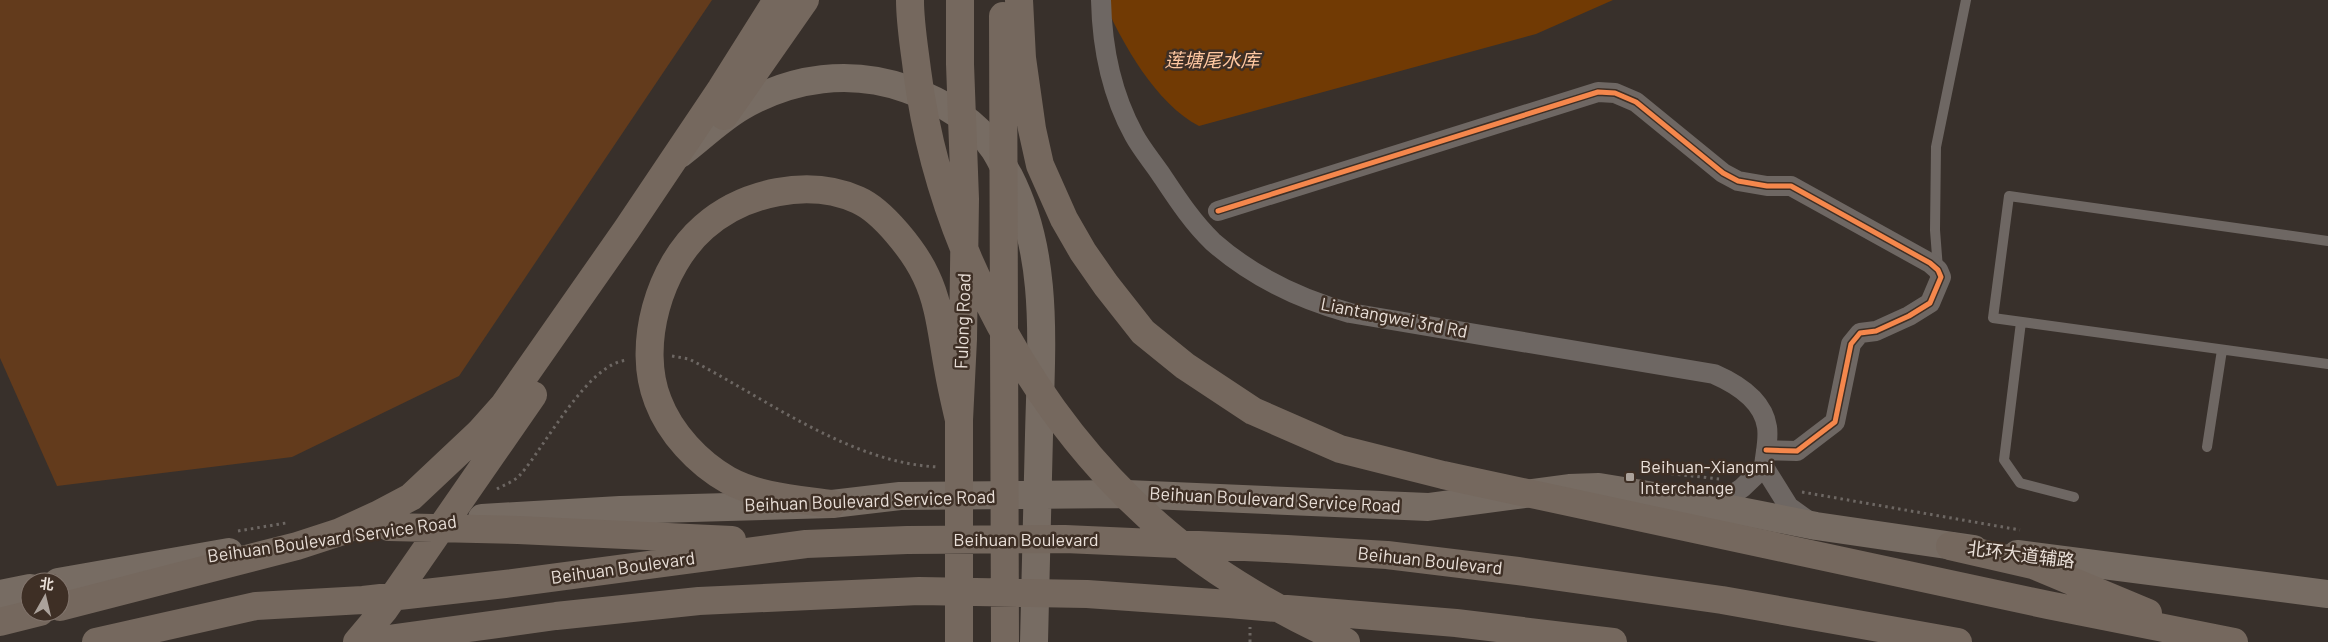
<svg xmlns="http://www.w3.org/2000/svg" width="2328" height="642" font-family="Barlow,'Noto Sans SC',sans-serif">
<rect width="100%" height="100%" fill="#38302b"/>
<path fill="#633b1c" d="M0,0H712L459,376L292,457L57,486L0,358Z"/>
<path fill="#713a04" d="M1103,0H1613L1536,34L1199,126C1156,104 1122,43 1103,0Z"/>
<g fill="none" stroke-linecap="round" stroke-linejoin="round">
<path stroke="#6d6763" stroke-width="3" stroke-dasharray="2.5 4" stroke-linecap="butt" d="M672,356L689,359C765,398 850,463 938,467
M1665,473L1719,479
M497,489C504,485 515,481 520,475C545,447 588,362 628,360
M1802,492L2020,530
M238,531L286,523
M1250,642V627"/>
<path stroke="#6e6763" stroke-width="10" d="M2328,241L2009,196L1993,318L2328,364
M1938,269L1935,230L1936,147L1966,0
M2021,322L2004,460L2020,483L2074,497
M2207,447L2222,350"/>
<path stroke="#6e6763" stroke-width="20" d="M1101,0C1102,47 1111,93 1134,135C1141,148 1151,160 1160,173C1176,197 1192,222 1213,242C1253,277 1299,299 1350,313L1714,374C1737,384 1763,400 1767,427C1769,440 1765,454 1764,467
M1218,211L1598,92L1615,93L1636,102L1723,173L1738,181L1767,186H1791L1930,263L1938,270L1941,277L1930,303L1909,316L1876,331L1860,333L1851,344L1835,422L1797,451L1766,450
M1764,467L1789,507L1810,522
M1715,506L1742,488L1764,467"/>
<path stroke="#776c63" stroke-width="28" d="M680,154C700,139 719,120 741,107C792,77 851,69 907,89C941,101 974,120 994,149C1000,158 1004,168 1009,176C1050,256 1041,347 1039,435C1037,504 1036,573 1034,642
M482,518L620,510L832,504L900,496L1127,494L1428,507L1569,488L1599,487L1715,506L1816,526L1974,549
M2017,554L2328,594
M58,582L229,552
M0,594L30,588"/>
<path stroke="#75685e" stroke-width="28" d="M910,0C910,23 914,46 917,70C939,244 1032,419 1167,533C1220,578 1283,613 1346,642
M1019,0L1022,58L1032,129L1040,165L1064,219L1083,252L1106,285L1143,332L1185,366L1253,411L1340,449L1443,475L2048,605L2234,642
M1003,16L1005,642
M724,116L805,0
M832,504C797,499 759,497 728,480C698,463 670,433 658,401C636,346 659,266 704,227C744,192 809,178 858,200C883,211 915,252 926,276C940,305 942,337 948,368C951,386 955,403 959,420
M389,527L518,530L732,540
M1950,546L2033,565L2148,613
M60,607L297,546L340,532L377,515L411,497L479,433L504,405L627,229L721,89L777,0
M0,622L40,612
M96,642L256,606L363,600L505,584L806,544L907,540L1065,539L1287,549L1387,555L1518,571L1722,600L1958,642
M357,642L384,610L533,395
M366,642L556,616L699,601L919,591L1087,594L1229,604L1456,623L1613,642
M959,642V420L963,339L965,199L960,64V0"/>
<g stroke="#3e2f25" stroke-width="8">
<path id="cycleway" d="M1218,211L1598,92L1615,93L1636,102L1723,173L1738,181L1767,186H1791L1930,263L1938,270L1941,277L1930,303L1909,316L1876,331L1860,333L1851,344L1835,422L1797,451L1766,450"/>
</g>
<use href="#cycleway" stroke="#f5874c" stroke-width="5"/>
</g>
<rect fill="#aba29b" stroke="#3e2f25" stroke-width="2" x="1625" y="472" width="10" height="10" rx="2.5"/>
<g text-anchor="middle" stroke-width="5" stroke-linejoin="round" paint-order="stroke">
<g font-size="18" fill="#e9dfd8" stroke="#3e2f25">
<text transform="translate(1394 318) rotate(11)" y="6">Liantangwei 3rd Rd</text>
<text transform="translate(963 321) rotate(-88)" y="6">Fulong Road</text>
<text transform="translate(1275 500) rotate(3)" y="6">Beihuan Boulevard Service Road</text>
<text transform="translate(870 501) rotate(-2)" y="6">Beihuan Boulevard Service Road</text>
<text transform="translate(332 539) rotate(-8)" y="6">Beihuan Boulevard Service Road</text>
<text x="1026" y="546">Beihuan Boulevard</text>
<text transform="translate(2021 555) rotate(7)" y="6">北环大道辅路</text>
<text transform="translate(1430 561) rotate(6)" y="6">Beihuan Boulevard</text>
<text transform="translate(623 568) rotate(-8)" y="6">Beihuan Boulevard</text>
</g>
<g font-size="18" fill="#e9dfd8" stroke="#3e2f25" text-anchor="start">
<text x="1640" y="473">Beihuan-Xiangmi<tspan x="1640" dy="21">Interchange</tspan></text>
</g>
<g font-size="19" font-style="italic" fill="#fec7a1" stroke="#3e2f25">
<text x="1212" y="67">莲塘尾水库</text>
</g>
</g>
<g transform="translate(45 597) rotate(8)"><circle r="24" fill="#3e2f25" stroke="#82756d"/>
<path d="M0-4L9 19L0 12L-9 19Z" fill="#aba29b"/>
<text y="-8" font-size="14" font-weight="bold" text-anchor="middle" fill="#e9dfd8">北</text>
</g>
</svg>
